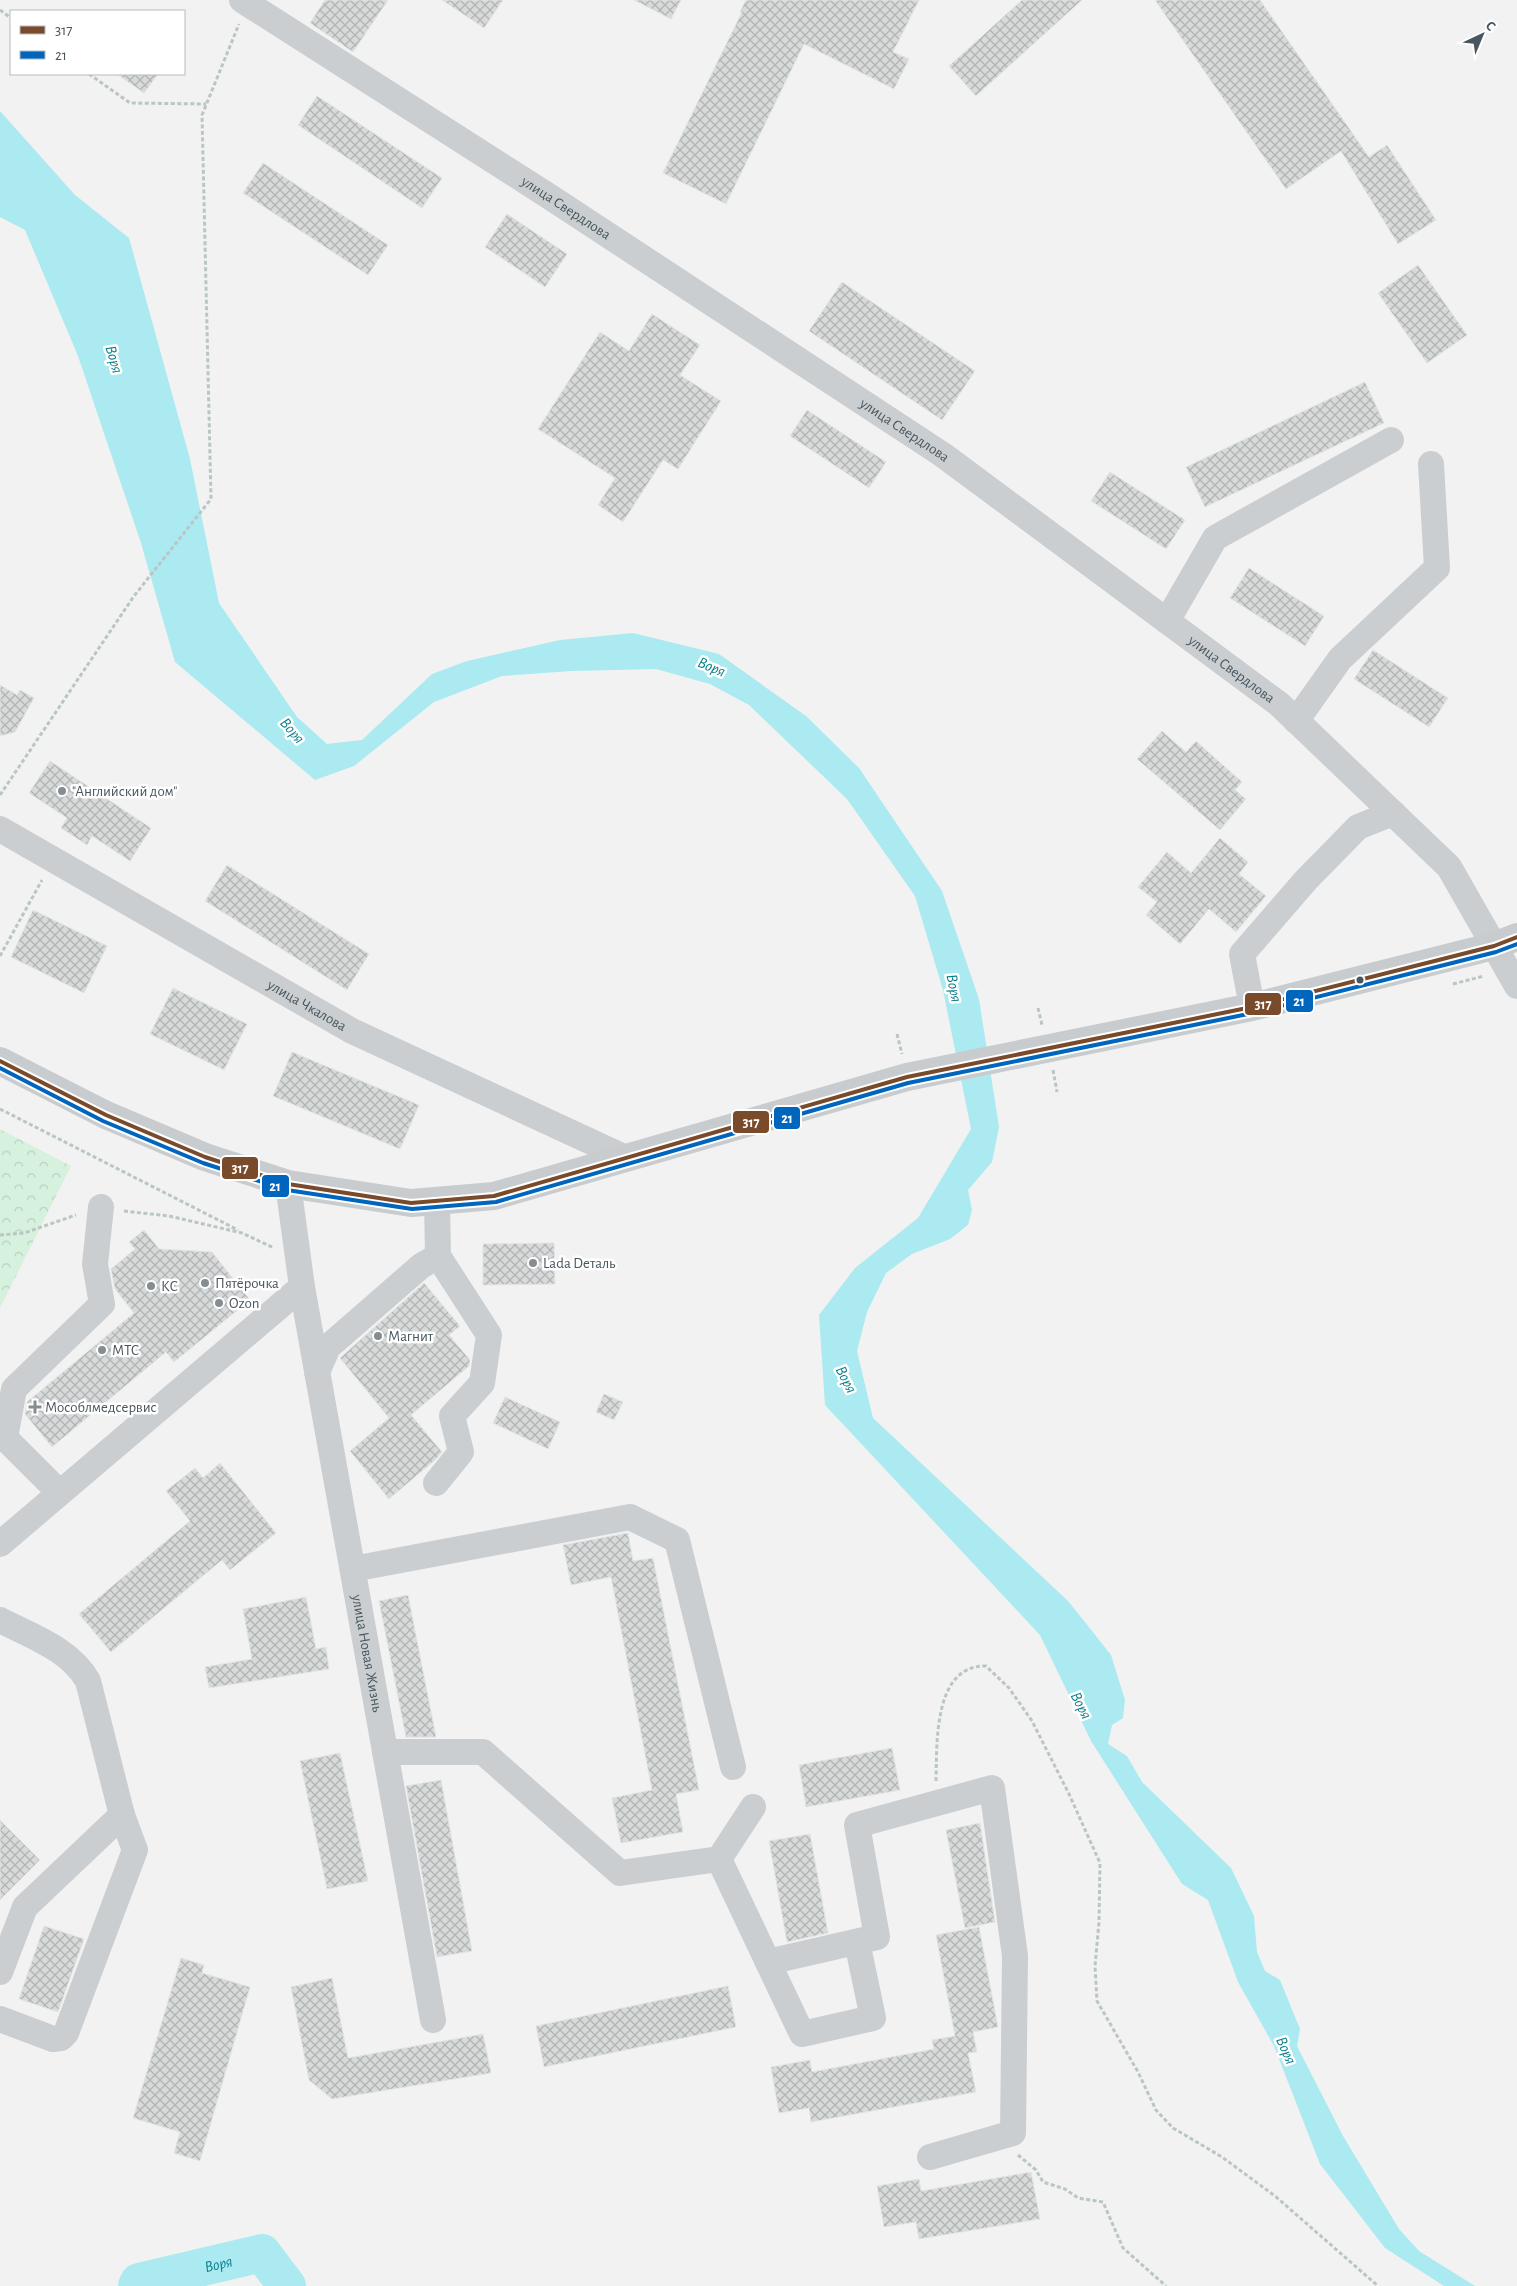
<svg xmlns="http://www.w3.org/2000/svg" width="1517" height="2286" font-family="'Alegreya Sans',sans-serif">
<defs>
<pattern id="forest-crowns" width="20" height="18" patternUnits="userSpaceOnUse" patternTransform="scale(1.25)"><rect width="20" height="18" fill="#d6f1dd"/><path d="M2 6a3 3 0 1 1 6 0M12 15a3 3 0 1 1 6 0" fill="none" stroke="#b9d1c0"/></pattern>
<pattern id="building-cross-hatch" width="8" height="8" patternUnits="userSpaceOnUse" patternTransform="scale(1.25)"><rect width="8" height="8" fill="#d8dada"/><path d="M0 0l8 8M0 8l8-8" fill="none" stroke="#b1b4b4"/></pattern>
</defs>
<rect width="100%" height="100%" fill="#f2f2f2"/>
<path fill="url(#forest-crowns)" d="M0,1129L71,1166L0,1308Z"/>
<path fill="#aaeaf0" d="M0,111L75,195L129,238L190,459L219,603L297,717L327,744L362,740L432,674L467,661L560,640L633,633L719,654L806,716L859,768L942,891L979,999L999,1127L992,1162L968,1190L972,1210L968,1225L950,1239L912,1254L886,1273L867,1312L857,1351L873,1418L1069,1602L1111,1655L1125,1700L1123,1718L1112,1725L1108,1744L1127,1756L1142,1782L1231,1868L1254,1916L1257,1952L1265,1971L1280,1980L1300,2029L1297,2046L1343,2136L1399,2229L1419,2251L1475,2286H1444L1385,2248L1320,2164L1274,2046L1238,1982L1208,1900L1182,1884L1091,1741L1040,1635L825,1405L819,1315L855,1268L918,1218L971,1129L943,990L915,896L847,799L749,705L710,684L656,669L572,671L502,676L434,702L354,766L315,780L175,662L141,543L78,356L25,230L0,217Z"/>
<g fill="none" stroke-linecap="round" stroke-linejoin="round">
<path stroke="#aaeaf0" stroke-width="38" id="s1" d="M137,2286L139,2282L262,2253L287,2286"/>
</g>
<path fill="url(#building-cross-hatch)" stroke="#e3e4e5" d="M325,0H388L353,52L310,23Z
M442,0H503L484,28Z
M634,0H681L671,19Z
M746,0H919L893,52L909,59L894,89L804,44L726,204L663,173L742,12H740Z
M1022,0H1082L976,96L949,66Z
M1155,0H1260L1369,157L1387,145L1436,220L1398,244L1341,151L1286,189Z
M117,74H158L144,93Z
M317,96L442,178L422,208L298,125Z
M263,163L388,245L368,275L243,193Z
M507,214L567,254L545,287L485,247Z
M1418,265L1467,335L1427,363L1378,293Z
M842,282L975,371L942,420L809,331Z
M652,314L700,345L680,375L721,401L678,469L663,460L623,522L598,505L615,478L538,429L600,332L629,351Z
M1365,382L1384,423L1205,507L1186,467Z
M807,410L886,462L869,488L790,436Z
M1110,472L1185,520L1166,549L1091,501Z
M1249,568L1324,616L1305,646L1230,598Z
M1373,650L1448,698L1429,727L1354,679Z
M0,685L17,695L20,690L34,698L15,732L0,736Z
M1162,731L1186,752L1196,741L1242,782L1235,790L1246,799L1220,830L1137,759Z
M50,761L151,828L130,861L92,836L87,845L61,828L67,818L29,793Z
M1220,838L1248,862L1239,874L1266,896L1236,932L1209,909L1180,944L1146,915L1157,902L1138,887L1167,852L1191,873Z
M227,865L369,954L347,990L205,901Z
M33,910L107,946L84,993L11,957Z
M173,988L247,1024L224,1070L150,1034Z
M292,1052L419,1105L400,1149L273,1096Z
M144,1230L159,1249L212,1252L250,1300L174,1362L166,1352L52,1447L25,1414L27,1402L134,1313L115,1289L111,1269L135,1249L129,1242Z
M554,1243L555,1284L483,1285V1244Z
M424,1283L460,1326L449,1335L470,1360L469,1366L411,1415L442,1452L435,1460L389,1499L350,1451L389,1418L340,1358Z
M604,1394L623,1402L614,1420L596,1412Z
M505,1397L560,1422L548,1449L493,1423Z
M220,1463L276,1533L230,1570L222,1560L111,1652L79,1614L190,1521L166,1491L195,1468L203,1478Z
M628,1533L633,1561L653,1558L699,1790L676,1794L683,1832L621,1843L612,1798L652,1790L611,1577L571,1585L563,1545Z
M408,1595L436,1737H406L379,1601Z
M306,1597L316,1649L326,1647L329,1669L209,1688L205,1667L252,1659L243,1609Z
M892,1748L900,1790L806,1807L799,1765Z
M340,1753L368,1881L327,1889L300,1761Z
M441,1780L472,1951L437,1957L406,1786Z
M0,1820L40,1860L0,1900Z
M980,1823L995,1922L965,1928L946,1830Z
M810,1834L828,1933L787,1942L769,1841Z
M44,1926L84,1939L58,2012L19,1999Z
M979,1927L998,2027L973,2032L977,2052L968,2053L976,2092L811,2122L809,2108L779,2113L771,2067L810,2060L812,2072L934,2049L932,2040L955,2036L936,1935Z
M181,1958L204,1965L202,1973L250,1987L200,2161L174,2153L180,2132L133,2118Z
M332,1978L348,2058L483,2034L491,2073L332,2099L309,2080L291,1987Z
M728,1986L736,2027L544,2067L536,2026Z
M1031,2172L1040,2219L919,2239L916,2222L884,2227L877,2186L919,2179L921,2191Z"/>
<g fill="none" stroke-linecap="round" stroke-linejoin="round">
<path stroke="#b9c6c1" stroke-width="3" stroke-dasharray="4 2.5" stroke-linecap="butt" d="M0,10L11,18
M89,74L130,103L206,104
M0,795L134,596L211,499L202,115L239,24
M0,956L42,880
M1453,984L1484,976
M1038,1008L1042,1025
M897,1034L902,1054
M1053,1070L1057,1092
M0,1109L238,1230
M124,1211L169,1216L242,1233L274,1248
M0,1235L24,1233L76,1215
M936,1781C937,1744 933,1665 986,1666L1009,1688L1032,1721L1069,1794L1100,1863L1099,1922L1095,1966L1097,2001L1138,2072L1156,2110L1173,2128L1222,2157L1275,2196L1378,2286
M1018,2155L1036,2170L1043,2182L1065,2189L1078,2198L1103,2202L1123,2248L1166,2286"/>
<g stroke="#cbced0" stroke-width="26">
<path id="s2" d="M242,0L547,195L943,455L1279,704L1449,867L1517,986"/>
<path d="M1167,621L1215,538L1391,440"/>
<path d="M1296,721L1340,659L1437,568L1431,464"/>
<path id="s3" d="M0,829L352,1031L626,1158"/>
<path d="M1252,1007L1242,954L1306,880L1358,827L1393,813"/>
<path id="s4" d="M302,1287L433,2020"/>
<path d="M317,1372L328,1347L421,1266L438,1256"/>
<path d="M436,1483L461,1452L452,1416L482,1383L489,1335L438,1256L437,1201"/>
<path d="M59,1492L5,1438L14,1389L102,1304L95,1264L101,1207"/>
<path d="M0,1544L302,1287L288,1184"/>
<path d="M353,1569L630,1517L677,1540L733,1767"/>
<path d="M0,1620C31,1636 70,1649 88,1681L122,1815L135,1850L66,2033L61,2038L53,2039L0,2019"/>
<path d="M385,1752H483L620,1873L719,1859L802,2034L873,2018L857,1942"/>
<path d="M719,1859L753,1807"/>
<path d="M768,1962L877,1937L857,1825L992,1788L1015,1956L1013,2133L930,2157"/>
<path d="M0,1972L25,1907L122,1815"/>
</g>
<path stroke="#c8ccce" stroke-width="28" d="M0,1061L106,1115L205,1157L288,1184L411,1203L494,1196L907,1077L1252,1007L1494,946L1517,937"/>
<g stroke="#fff" stroke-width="8">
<path id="bus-1" d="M0,1061L106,1115L205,1157L288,1184L411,1203L494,1196L907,1077L1252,1007L1494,946L1517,937"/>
</g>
<g stroke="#fff" stroke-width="8">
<path id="bus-2" d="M0,1068L103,1121L203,1163L287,1190L412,1209L496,1202L908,1083L1253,1013L1496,952L1517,944"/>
</g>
<use href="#bus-1" stroke="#7a4b2a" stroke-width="4"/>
<use href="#bus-2" stroke="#0065bd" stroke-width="4"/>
</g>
<g fill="#848d92" stroke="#fff" stroke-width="2">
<circle cx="62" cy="791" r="5"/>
<circle cx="533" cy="1263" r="5"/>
<circle cx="205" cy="1283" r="5"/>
<circle cx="151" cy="1286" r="5"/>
<circle cx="219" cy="1303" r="5"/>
<circle cx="378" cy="1336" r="5"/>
<circle cx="102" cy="1350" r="5"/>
<path d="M32.5 1399.5h5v5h5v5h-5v5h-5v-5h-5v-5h5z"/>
</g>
<circle fill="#48575f" stroke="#fff" stroke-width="2" cx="1360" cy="980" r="4.5"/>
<g text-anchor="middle" stroke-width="5" stroke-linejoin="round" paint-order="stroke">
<g font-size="15" fill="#48575f" stroke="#fff">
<text dy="5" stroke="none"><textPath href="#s2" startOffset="385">улица Свердлова</textPath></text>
<text dy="5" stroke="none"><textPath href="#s2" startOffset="790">улица Свердлова</textPath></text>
<text dy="5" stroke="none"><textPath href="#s2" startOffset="1195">улица Свердлова</textPath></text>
<text dy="5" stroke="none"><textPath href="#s3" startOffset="354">улица Чкалова</textPath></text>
<text dy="5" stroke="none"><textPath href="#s4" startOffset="372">улица Новая Жизнь</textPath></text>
</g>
<g font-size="15" fill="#48575f" stroke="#fff" text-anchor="start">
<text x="72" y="796">"Английский дом"</text>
<text x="543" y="1268">Lada Dеталь</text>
<text x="215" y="1288">Пятёрочка</text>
<text x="161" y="1291">КС</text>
<text x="229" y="1308">Ozon</text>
<text x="388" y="1341">Магнит</text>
<text x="112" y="1355">МТС</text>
<text x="45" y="1412">Мособлмедсервис</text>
</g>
<g font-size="16" font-style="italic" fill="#0a7f8a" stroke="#fff">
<text transform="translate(115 359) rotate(74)" y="6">Воря</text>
<text transform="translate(712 666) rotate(23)" y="6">Воря</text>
<text transform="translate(293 730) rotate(49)" y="6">Воря</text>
<text transform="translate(955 988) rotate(79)" y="6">Воря</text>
<text transform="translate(847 1379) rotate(63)" y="6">Воря</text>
<text transform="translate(1082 1705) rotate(63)" y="6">Воря</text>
<text transform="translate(1287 2050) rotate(66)" y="6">Воря</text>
<text dy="6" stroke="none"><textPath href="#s1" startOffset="86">Воря</textPath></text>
</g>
</g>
<g stroke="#fff" stroke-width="2">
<rect x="1285" y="989" width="29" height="24" rx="5" fill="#0065bd"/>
<rect x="1244" y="992" width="38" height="24" rx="5" fill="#7a4b2a"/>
<rect x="773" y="1106" width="28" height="24" rx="5" fill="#0065bd"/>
<rect x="732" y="1110" width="38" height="24" rx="5" fill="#7a4b2a"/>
<rect x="221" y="1156" width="38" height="24" rx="5" fill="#7a4b2a"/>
<rect x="261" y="1174" width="29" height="24" rx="5" fill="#0065bd"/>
</g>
<g font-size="14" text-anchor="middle" font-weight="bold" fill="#fff">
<text x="1299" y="1006">21</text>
<text x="1263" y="1009">317</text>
<text x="787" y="1123">21</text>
<text x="751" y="1127">317</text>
<text x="240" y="1173">317</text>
<text x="275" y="1191">21</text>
</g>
<rect x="10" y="10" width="175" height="65" fill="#ffffff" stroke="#b6bcbf"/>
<rect x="20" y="26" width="25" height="8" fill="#7a4b2a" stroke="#b6bcbf"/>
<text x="55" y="35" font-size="15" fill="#48575f">317</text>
<rect x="20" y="51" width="25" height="8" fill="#0065bd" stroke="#b6bcbf"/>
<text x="55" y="60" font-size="15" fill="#48575f">21</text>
<g transform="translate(1482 35) rotate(44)" stroke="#ffffff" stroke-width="4" paint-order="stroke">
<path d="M0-4L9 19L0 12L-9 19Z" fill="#48575f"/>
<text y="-8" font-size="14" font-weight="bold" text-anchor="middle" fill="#48575f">С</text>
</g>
</svg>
